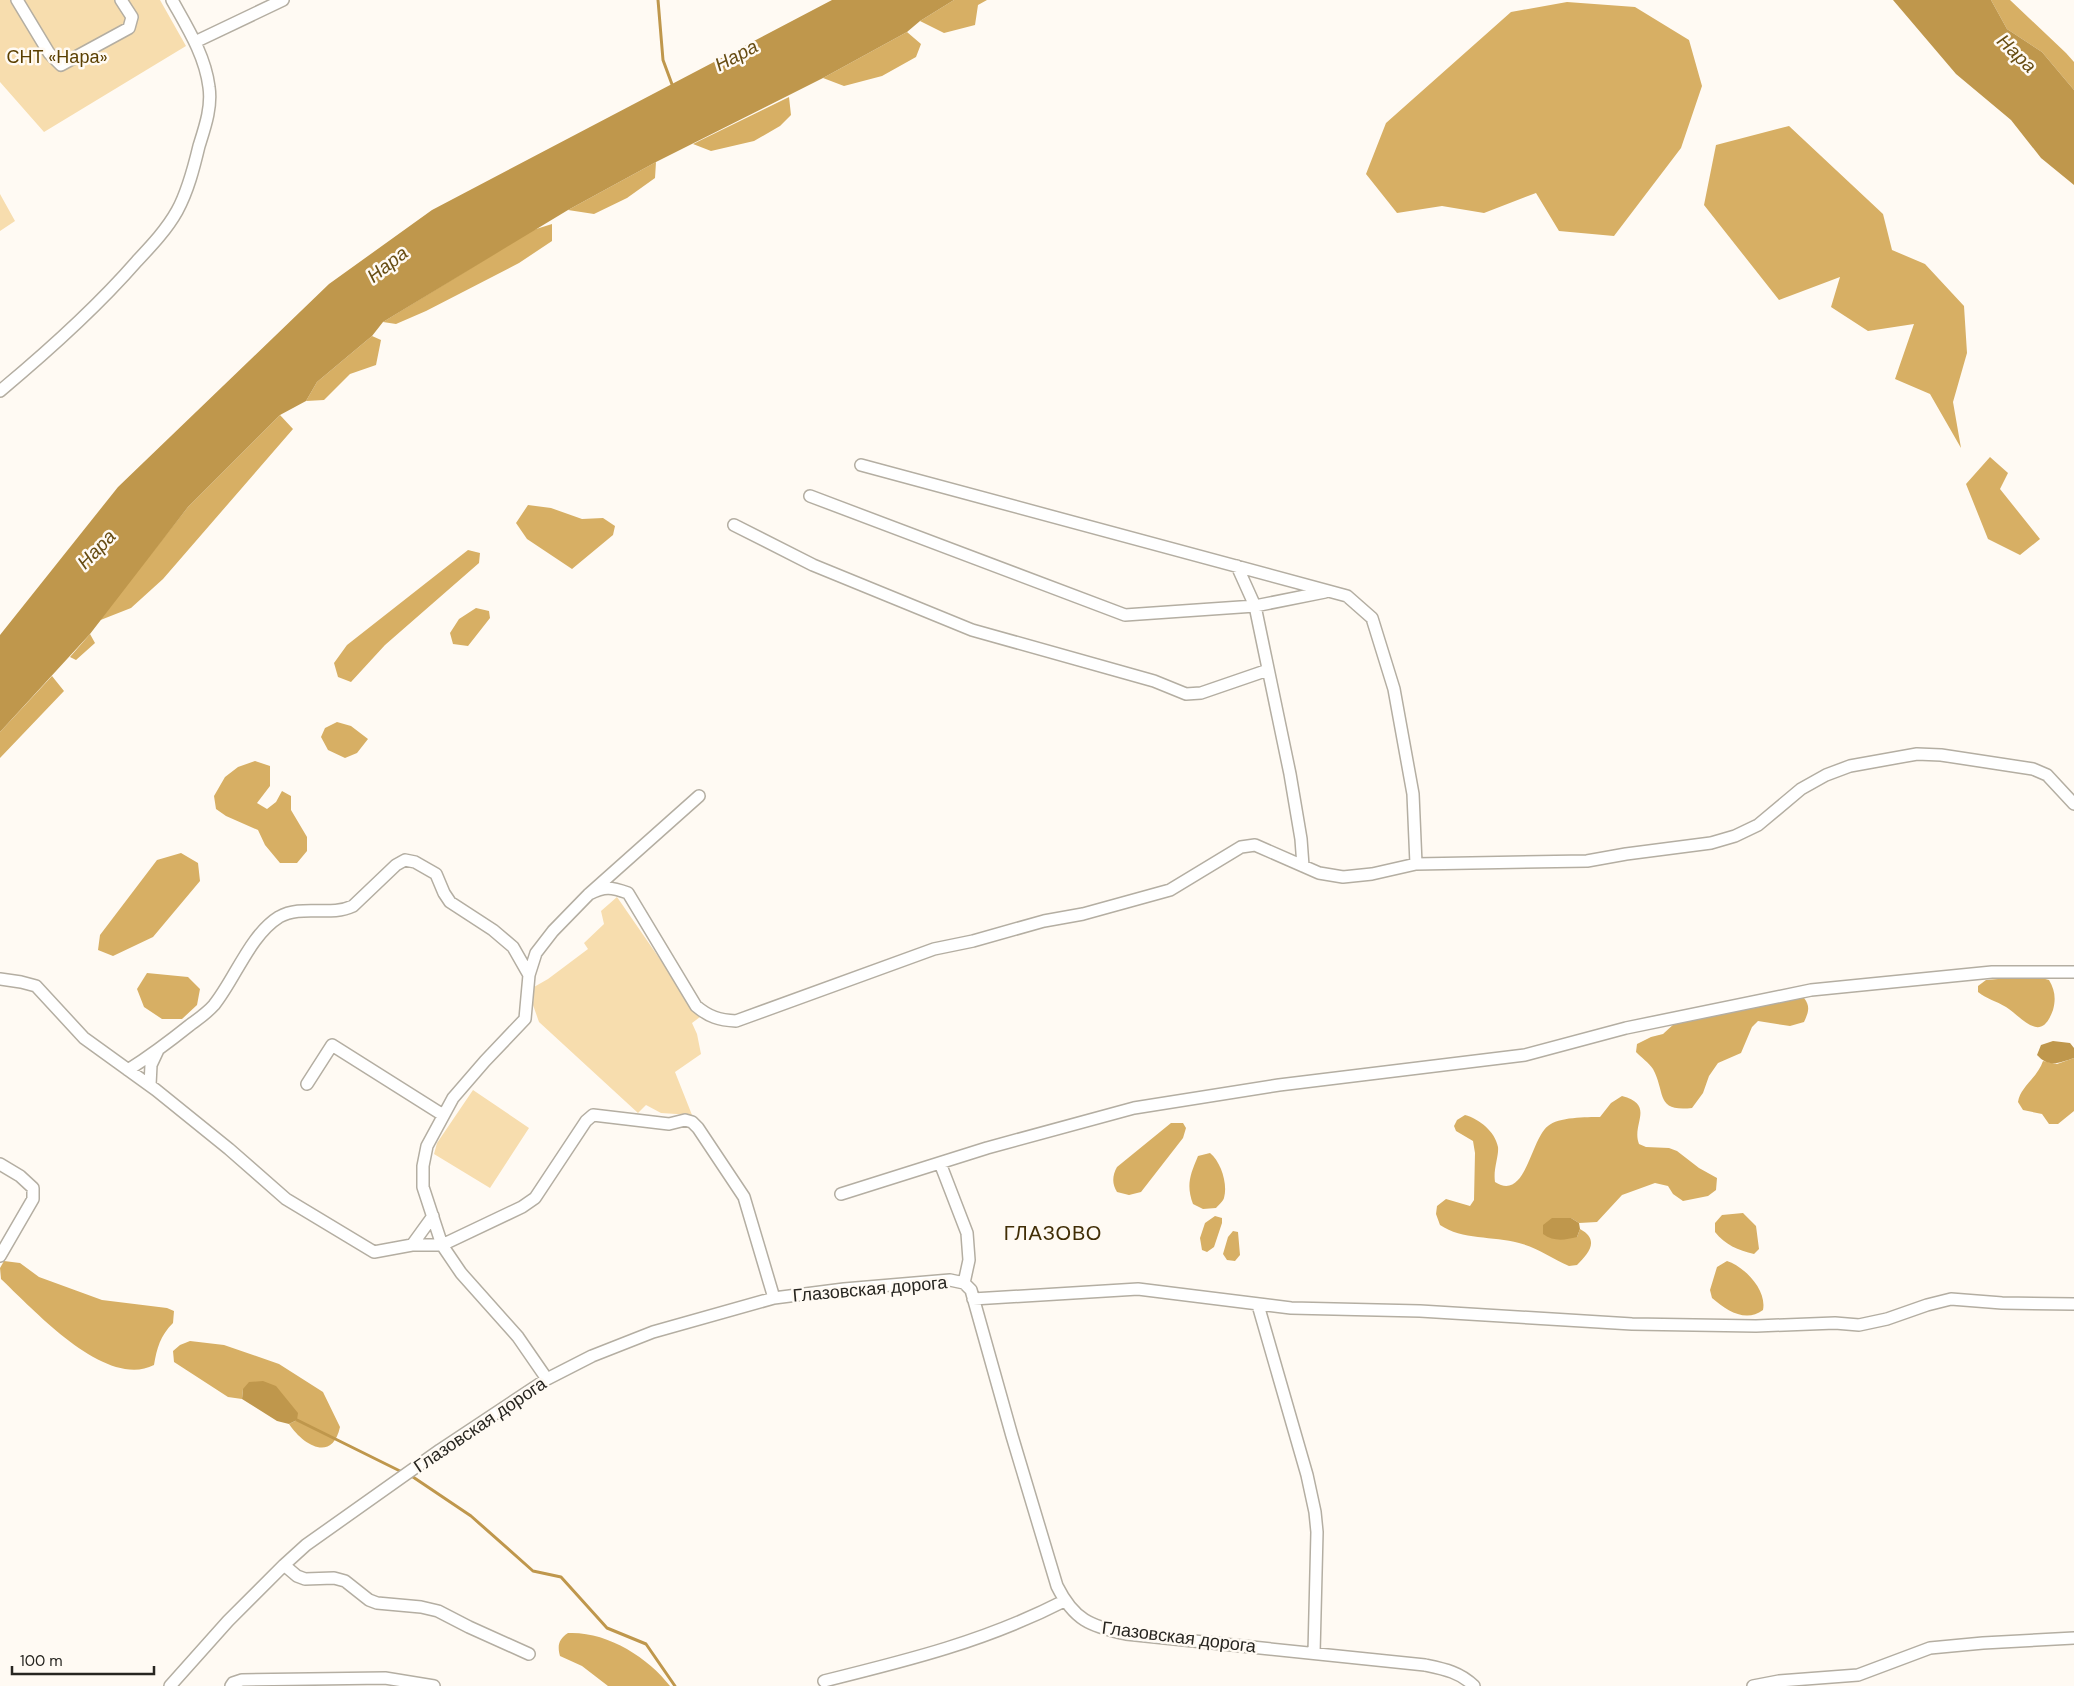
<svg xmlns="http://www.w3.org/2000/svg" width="2074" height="1686" font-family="'DM Sans',sans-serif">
<rect width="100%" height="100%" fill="#fffaf3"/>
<path fill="#f7ddae" d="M0,0H160L186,46L44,132L0,82Z
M0,194L15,221L0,231Z
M617,897L700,1017L692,1023L697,1034L701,1054L675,1072L692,1115L661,1113L646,1105L638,1113L539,1022L533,1005L534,987L548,979L588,949L584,943L604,924L601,911Z
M473,1090L529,1128L490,1188L434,1154L437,1143Z"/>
<path fill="#d7af64" d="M954,0H987L978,5L975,25L944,33L920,21Z
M1991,0H2010L2066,53L2074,62V90L2042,52L2007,29Z
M1567,2L1635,7L1689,40L1702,86L1681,148L1614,236L1559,231L1536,193L1484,213L1442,206L1397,213L1366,174L1386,123L1511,12Z
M907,32L921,44L916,57L882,76L844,86L823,78Z
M789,97L791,115L780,126L754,141L711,151L693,144Z
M1789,126L1883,214L1892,250L1925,264L1964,306L1967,353L1953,402L1961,448L1930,394L1895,379L1914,324L1868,331L1831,307L1840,277L1779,300L1704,205L1716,145Z
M656,162L655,178L627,198L594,214L568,210Z
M552,224V241L519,263L426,311L396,324L383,322L533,230Z
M372,336L381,340L376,365L350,374L324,400L306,401L317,382Z
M280,415L293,429L163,579L131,608L98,621L188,507Z
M1990,457L2008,473L2000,489L2040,539L2020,555L1988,539L1966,484Z
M528,505L551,508L582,519L603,518L615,526L613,535L572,569L527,539L516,523Z
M468,550L480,553L479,563L385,645L351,682L338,677L334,663L347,645Z
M476,608L489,611L490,618L468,646L453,644L450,633L459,619Z
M90,634L95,643L76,660L70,657Z
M52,676L64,691L0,758V732Z
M337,722L351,726L368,739L357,753L345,758L328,750L321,737L325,728Z
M255,761L270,766V786L257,803L267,809L276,802L282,791L291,796V810L307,837V851L297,863H280L265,845L258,830L226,816L216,809L214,796L225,777L238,767Z
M181,853L198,863L200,881L153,937L113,956L98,950L100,935L157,860Z
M147,973L188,977L200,989L197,1005L182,1019H162L144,1007L137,989Z
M2034,976L2049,980C2055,990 2056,999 2053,1010C2041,1044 2024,1019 2006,1007C1996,1001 1987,999 1978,992V986L1986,980Z
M1799,997L1804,998C1811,1007 1808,1013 1804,1022L1790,1026L1758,1021L1752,1027L1741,1053L1718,1063L1709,1076L1703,1093L1692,1108C1655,1112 1666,1093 1653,1069C1649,1063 1641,1057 1636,1052L1637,1044L1651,1037L1663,1034L1675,1023L1755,1008Z
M2074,1058V1111L2058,1124H2049L2042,1114L2023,1110L2018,1102C2020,1087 2038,1077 2043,1061L2057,1064Z
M1622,1096C1656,1105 1631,1124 1639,1144L1646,1147L1669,1148L1677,1151L1699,1168L1717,1178L1716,1190L1708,1196L1683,1201L1673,1194L1668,1186L1655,1183L1622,1195L1597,1222L1579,1223L1571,1218L1577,1237L1580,1229C1600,1240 1589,1253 1577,1265L1569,1266C1553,1259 1536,1247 1519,1243C1493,1236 1462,1240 1440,1225L1436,1214L1437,1206L1446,1199L1470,1206L1474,1200L1475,1153L1473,1141L1456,1131L1454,1126L1457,1120L1465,1115C1479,1119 1495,1131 1498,1147C1499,1156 1493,1169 1495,1182C1526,1202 1530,1140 1548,1126C1558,1117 1587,1117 1600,1117L1611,1103Z
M1171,1123H1183L1186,1128L1183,1138L1141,1192L1129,1195L1117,1192C1112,1184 1112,1176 1117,1167Z
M1210,1153C1221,1162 1228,1184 1224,1198C1223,1201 1219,1205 1216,1208L1203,1209L1193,1204C1186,1185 1190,1175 1198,1156Z
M1743,1213L1756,1226L1759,1249L1754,1254C1738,1250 1725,1245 1715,1232V1223L1722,1215Z
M1215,1216L1222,1218V1223L1214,1247L1207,1252L1202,1250L1200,1238L1205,1223Z
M1233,1231L1238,1232L1240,1255L1235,1261L1227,1260L1223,1254L1228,1237Z
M4,1261L20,1263L39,1277L102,1300L167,1308L174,1311L173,1323C160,1336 157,1348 154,1365C106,1390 33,1309 1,1279L0,1268Z
M1727,1261C1745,1267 1767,1290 1763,1310C1746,1323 1727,1311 1712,1298L1710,1290L1717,1267Z
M190,1341L224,1345L279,1364L323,1392L340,1427C332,1463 303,1445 289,1424L297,1420L243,1389L242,1399L228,1397L174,1362L173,1351L180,1345Z
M568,1633C606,1631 648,1657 670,1686H608L582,1666L560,1656C557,1645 559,1639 568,1633Z"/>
<path fill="#bf974c" d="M832,0H954L920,21L907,32L823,78L656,162L568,210L383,322L372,336L317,382L306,401L280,415L188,507L90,634L0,732V635L118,487L329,284L432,210Z
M1893,0H1991L2007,29L2042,52L2074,90V185L2041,158L2011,120L1956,74Z
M2053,1041L2070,1043L2074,1048V1058C2059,1063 2049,1068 2037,1055L2041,1045Z
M1552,1218H1571L1579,1223L1580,1229L1577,1237C1565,1240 1554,1242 1543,1234V1225Z
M263,1381L276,1386L298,1413L297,1420L289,1424L277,1421L242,1399L243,1389L249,1382Z"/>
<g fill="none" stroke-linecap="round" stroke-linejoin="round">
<path stroke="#bf974c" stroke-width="3" d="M658,0L663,60L673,87
M297,1420L404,1473
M410,1475L471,1516L533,1571L561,1577L607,1628L646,1644L675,1686"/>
<g stroke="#b4aea2" stroke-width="14">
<path id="minor" d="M17,0L49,53L61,65L129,28L132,17L121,0
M195,42L283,0
M0,391C48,351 96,308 137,261C152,245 167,229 177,211C188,191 194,167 199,146C205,127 212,107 209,87C205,55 187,27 172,0
M861,465L1347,596L1372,618L1394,689L1413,794L1416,864
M810,496L1125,615L1255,606L1325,592
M734,525L813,565L972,630L1154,681L1186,694L1201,693L1268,670
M1237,566L1255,606L1290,774L1301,839L1303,866
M589,894C605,886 611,887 628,893L696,1006C709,1017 719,1020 736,1021L934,949L973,941L1044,921L1083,914L1170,890L1241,847L1255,845L1319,873L1343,877L1372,874L1416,864L1587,861L1626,854L1711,843L1735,836L1758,825L1801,789L1826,775L1850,766L1917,754L1941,755L2033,769L2047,775L2074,804
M0,979L21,982L36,986L84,1038L156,1090L229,1149L286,1199L374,1252L412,1245H442L522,1207L535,1198L586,1121L593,1115L669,1124L685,1120L692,1122L698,1128L744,1197L774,1298
M128,1070C150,1056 170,1041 190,1025C198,1019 207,1013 214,1005C235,979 250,935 279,917C302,904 330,917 353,906L396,865L405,860L415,862L436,874L444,893L450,902L493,930L513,947L529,975
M307,1084L332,1045L443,1115
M150,1085L151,1065L158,1050
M940,1163L967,1233L969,1260L964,1283
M0,1164L20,1176L33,1188V1199L0,1256
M841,1194L987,1148L1134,1108L1279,1085L1525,1055L1626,1028L1811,990L1992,972H2074
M412,1245L433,1216
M973,1299L1138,1289L1291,1308L1420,1311L1632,1324L1756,1326L1835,1323L1859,1325L1887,1319L1927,1305L1951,1299L2002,1303L2074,1304
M1258,1305L1307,1475L1315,1512L1317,1532L1314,1653
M547,1379L518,1337L461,1273L442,1245L423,1187V1166L427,1146L453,1098L485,1061L525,1019L529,975L536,953L553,931L589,894L699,796
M284,1565L297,1576L305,1579L334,1578L345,1581L369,1600L377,1603L421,1607L438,1611L469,1627L529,1654
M824,1681C909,1660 986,1641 1064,1601
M170,1686L228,1621L284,1565L306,1545L440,1450L547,1379L592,1356L653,1332L774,1298L844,1289L950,1280L964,1283L971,1290L1012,1436L1057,1586C1074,1620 1090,1626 1126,1634L1425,1665C1444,1669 1460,1672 1474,1686
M231,1686L233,1683L242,1680L385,1678L434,1686
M1753,1686L1779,1681L1858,1675L1930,1648L1983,1643L2074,1638"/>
</g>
<use href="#minor" stroke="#fff" stroke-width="11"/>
</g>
<g text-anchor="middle" stroke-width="5" stroke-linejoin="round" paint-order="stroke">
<g font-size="18" fill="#5a3f00" stroke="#fffaf3">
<text x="57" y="63">СНТ «Нара»</text>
</g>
<g font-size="18" fill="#272520" stroke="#fffaf3">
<text transform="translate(870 1289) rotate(-5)" y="6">Глазовская дорога</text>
<text transform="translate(480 1425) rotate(-34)" y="6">Глазовская дорога</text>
<text transform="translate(1179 1637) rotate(7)" y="6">Глазовская дорога</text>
</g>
<g font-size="19" font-style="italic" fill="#674c12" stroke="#fffaf3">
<text transform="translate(2017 53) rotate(44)" y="7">Нара</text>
<text transform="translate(736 55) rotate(-28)" y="7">Нара</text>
<text transform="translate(387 264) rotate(-38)" y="7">Нара</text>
<text transform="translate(96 549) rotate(-46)" y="7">Нара</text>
</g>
<g font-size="20" letter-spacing="1" fill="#412e06" stroke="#fffaf3">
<text x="1053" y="1240">ГЛАЗОВО</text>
</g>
</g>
<path d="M12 1666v8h142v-8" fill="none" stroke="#272520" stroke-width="2.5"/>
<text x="20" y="1666" font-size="15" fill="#272520" stroke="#fffaf3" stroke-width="4" paint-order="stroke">100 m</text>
</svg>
